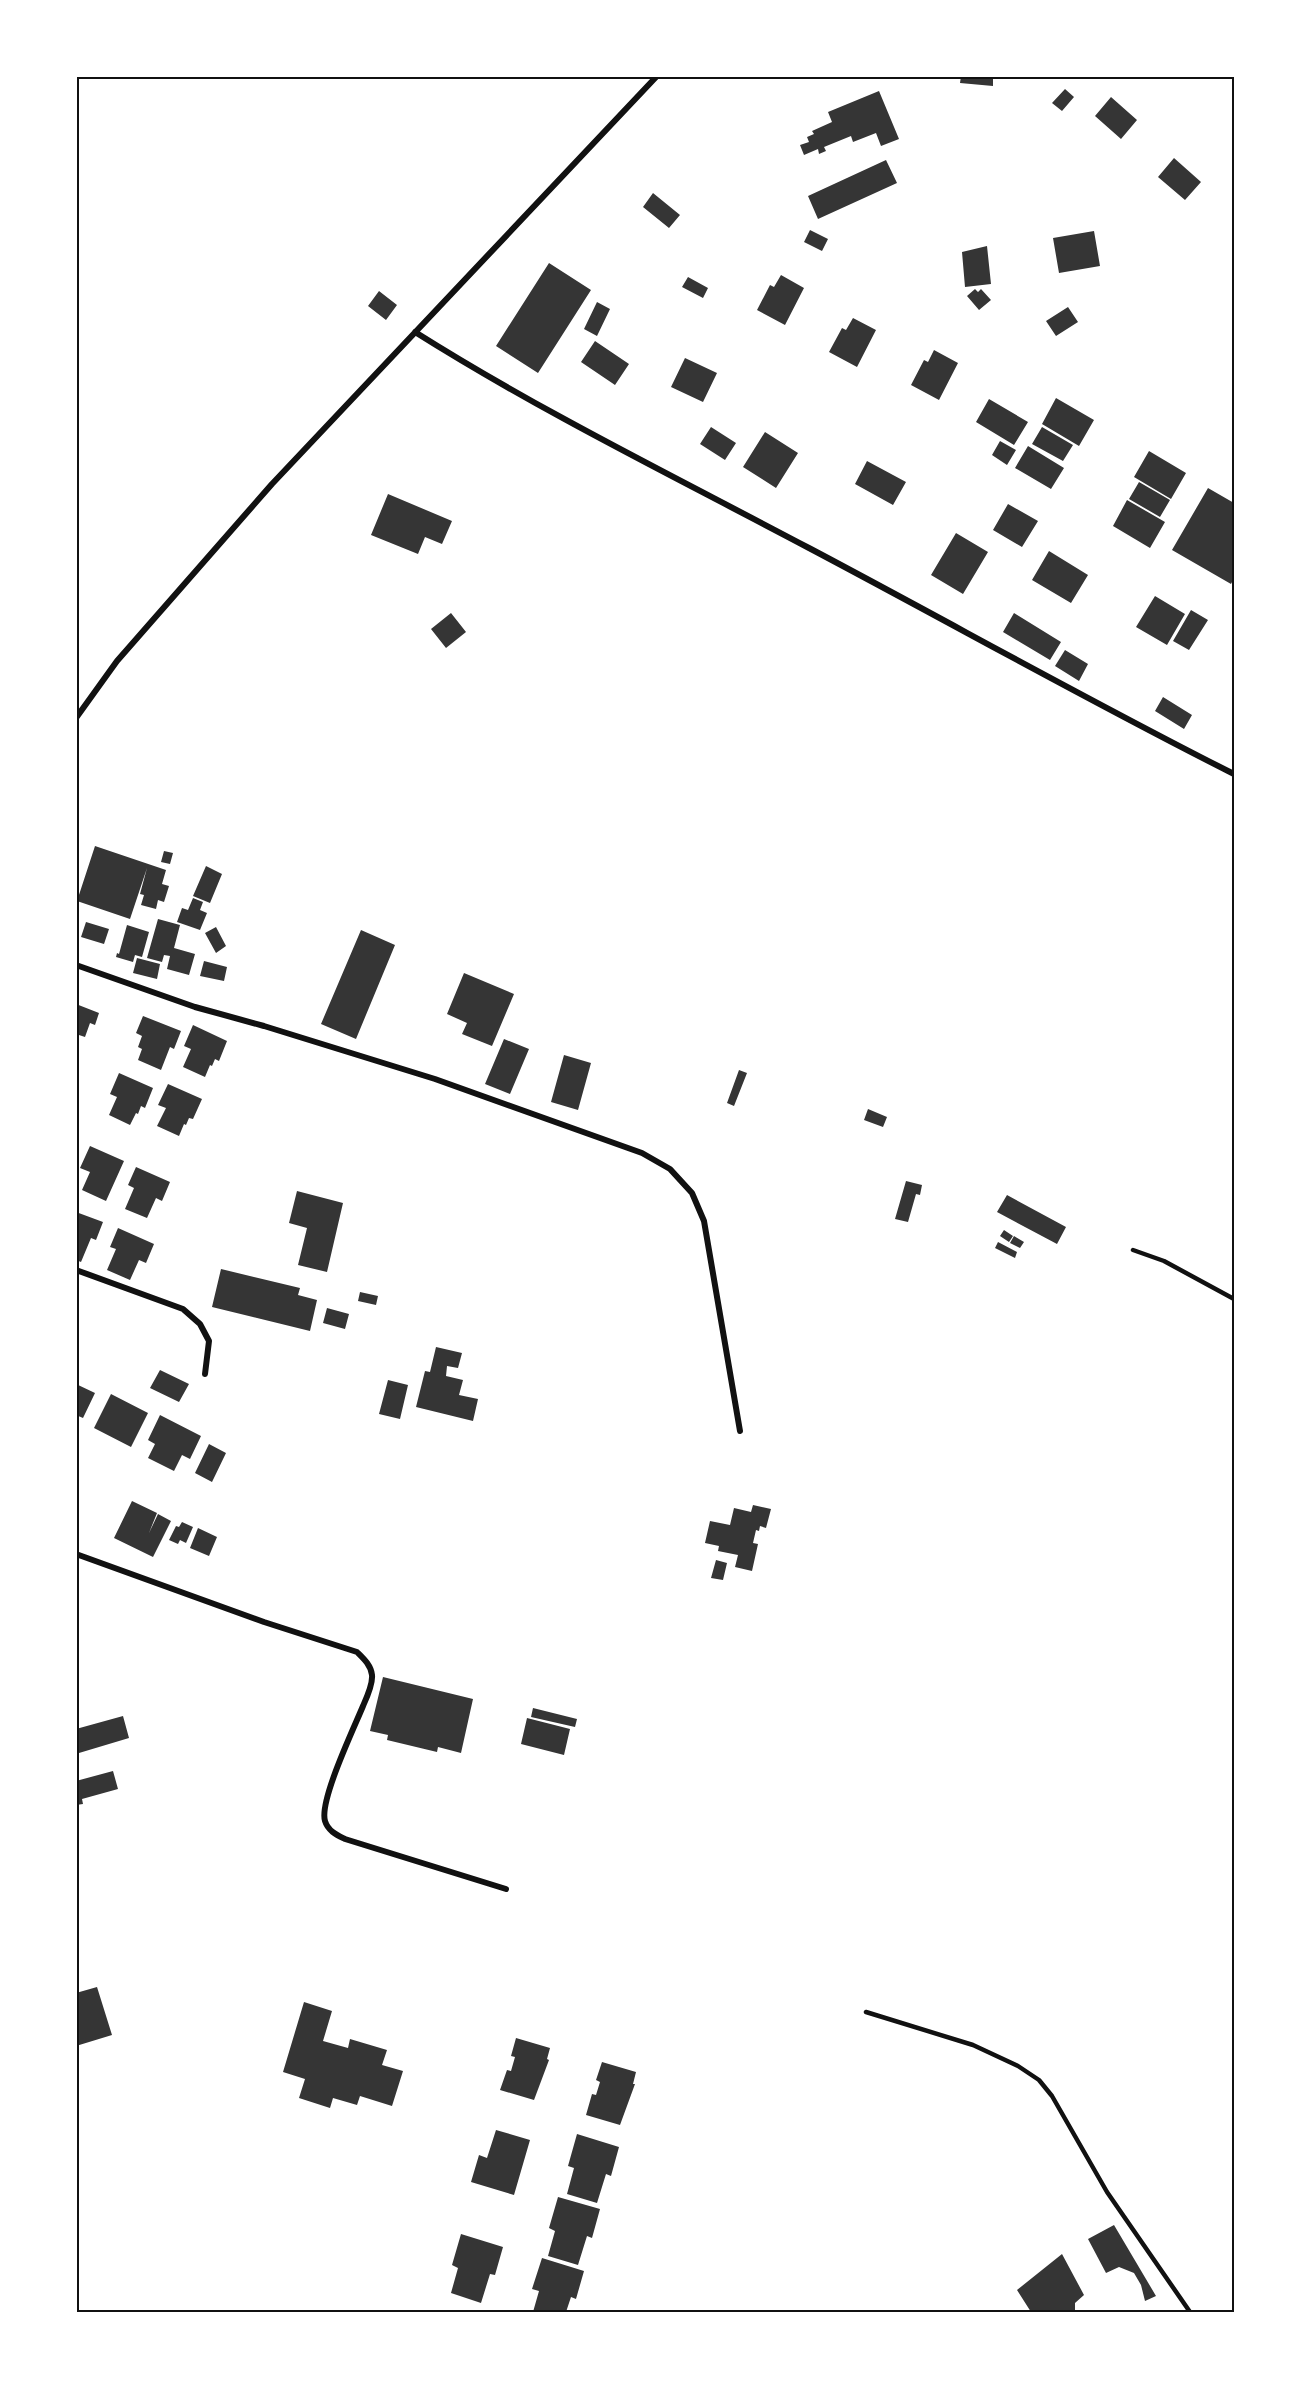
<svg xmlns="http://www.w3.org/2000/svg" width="1311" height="2389" font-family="'Sofia Sans Condensed',sans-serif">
<rect width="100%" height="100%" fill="#fff"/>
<path fill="#353535" d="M961,76H993V86L960,83Z
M1065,89L1074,97L1062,111L1052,103Z
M879,91L899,139L881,146L876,133L853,142L851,136L824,147L826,151L819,154L818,149L804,155L800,145L809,142L807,137L814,134L812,131L832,122L828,112Z
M1111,97L1137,120L1121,139L1095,116Z
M1174,158L1201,182L1185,200L1158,177Z
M886,160L897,183L818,219L808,196Z
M653,193L680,215L669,228L643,207Z
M810,230L828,239L822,251L804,242Z
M1094,231L1100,266L1059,273L1053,238Z
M987,246L991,284L965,287L962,252Z
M549,263L591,290L538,373L496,346Z
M781,275L804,288L785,325L757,310L770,285L774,287Z
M688,277L708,288L703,298L682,287Z
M975,289L978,292L981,289L991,300L979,310L967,296Z
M379,291L397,305L386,320L368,306Z
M597,302L610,309L597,336L584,329Z
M1068,307L1078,322L1056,336L1046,321Z
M853,318L876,330L857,367L829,352L842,328L846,330Z
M595,341L629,364L615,385L581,362Z
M934,350L958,363L939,400L911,385L924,360L928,362Z
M685,358L717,373L703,402L671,387Z
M1056,398L1094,420L1079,446L1042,424Z
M989,399L1028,422L1014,445L976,422Z
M711,427L736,443L725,460L700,444Z
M1042,427L1073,445L1063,461L1032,444Z
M765,432L798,453L776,488L743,467Z
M1000,441L1016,450L1007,465L992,455Z
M1028,446L1064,468L1051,489L1015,468Z
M1149,451L1186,473L1171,499L1134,477Z
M867,461L906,482L893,505L855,484Z
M1139,482L1170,500L1160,517L1129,499Z
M1208,488L1234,503V578L1231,584L1172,550Z
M388,494L452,521L442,544L425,537L418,554L371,535Z
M1127,500L1165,522L1150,548L1113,526Z
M1008,504L1038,521L1022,547L993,530Z
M956,533L988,552L963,594L931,575Z
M1049,551L1088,575L1071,603L1032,580Z
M1155,596L1185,614L1167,645L1136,627Z
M1191,610L1208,620L1189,650L1173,641Z
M451,613L466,632L446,648L431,629Z
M1014,613L1061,642L1050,660L1003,632Z
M1065,650L1088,664L1079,681L1055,666Z
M1163,697L1192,715L1184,729L1155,711Z
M95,846L166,870L162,884L169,886L164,902L158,900L156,909L141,905L144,895L140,894L147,868L130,919L77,901Z
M164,851L173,853L170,864L161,862Z
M206,866L222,874L210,903L193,896Z
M193,898L203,902L200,910L207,913L200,930L177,922L182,908L188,910Z
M158,919L180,925L174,948L195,954L189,975L167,969L170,956L164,955L162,962L147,958Z
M86,922L109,929L104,944L81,937Z
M127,925L149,932L142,957L135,955L133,962L116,957L117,953L119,954Z
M216,927L226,946L216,953L205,933Z
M361,930L395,945L356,1039L321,1024Z
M137,958L160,964L157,979L133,973Z
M204,961L227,967L224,981L200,976Z
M464,973L514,994L492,1046L462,1034L467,1023L447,1014Z
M76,1004L99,1013L95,1025L90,1023L85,1037L76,1034Z
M143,1016L181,1031L174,1049L170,1047L161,1070L138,1060L142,1049L138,1047L142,1036L136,1033Z
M193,1025L227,1041L219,1061L215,1059L212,1066L210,1065L205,1077L183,1067L191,1049L184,1046Z
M504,1039L529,1049L510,1094L485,1084Z
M564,1055L591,1063L578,1110L551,1102Z
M739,1070L747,1073L734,1106L727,1103Z
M119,1073L153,1088L145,1108L141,1106L138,1114L136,1113L130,1125L109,1115L117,1097L110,1094Z
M168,1084L202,1099L193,1119L189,1118L186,1125L184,1124L179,1136L157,1126L166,1108L158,1105Z
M868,1109L887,1117L883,1127L864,1120Z
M90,1146L124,1161L106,1201L82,1190L90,1172L80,1168Z
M136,1167L170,1182L162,1201L156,1198L147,1218L125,1209L134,1188L128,1185Z
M906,1181L922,1185L920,1195L916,1194L908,1222L895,1219Z
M297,1191L343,1203L327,1272L298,1265L307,1228L289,1223Z
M1007,1195L1066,1227L1057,1244L997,1212Z
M76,1212L103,1222L96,1240L91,1238L81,1262L76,1260Z
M118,1228L154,1244L146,1263L139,1260L130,1280L107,1270L116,1249L110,1247Z
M1004,1230L1013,1236L1009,1242L1000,1236Z
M1014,1236L1024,1242L1020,1248L1010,1243Z
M998,1242L1017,1252L1015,1258L995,1248Z
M221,1269L300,1288L298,1295L317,1300L310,1331L212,1307Z
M360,1292L378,1296L376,1305L358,1301Z
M327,1308L349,1314L345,1329L323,1323Z
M436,1347L462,1353L458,1368L447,1366L446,1376L463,1380L459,1395L478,1399L473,1421L416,1407L425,1371L430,1372Z
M160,1370L189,1384L179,1402L150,1388Z
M388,1380L408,1385L400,1419L379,1414Z
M76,1384L95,1393L83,1418L76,1415Z
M111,1394L148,1413L131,1447L94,1428Z
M160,1415L201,1436L190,1459L182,1455L174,1471L148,1458L155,1444L148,1440Z
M209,1444L226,1453L212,1482L195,1473Z
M132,1501L157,1513L149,1533L158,1514L171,1521L153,1557L114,1538Z
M753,1505L771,1509L766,1528L760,1526L759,1531L756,1530L753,1543L758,1544L752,1571L735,1567L738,1555L718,1551L719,1546L705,1543L710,1521L730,1525L734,1508L751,1512Z
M182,1522L193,1527L186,1543L180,1540L178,1544L169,1540L176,1526L179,1527Z
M198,1528L217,1537L209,1556L190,1548Z
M716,1560L727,1563L723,1580L711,1578Z
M383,1677L473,1699L461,1753L438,1747L437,1752L387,1740L388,1735L370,1731Z
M533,1708L577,1719L575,1727L531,1717Z
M123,1716L129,1738L79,1753L76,1729Z
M527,1718L570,1729L564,1755L521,1744Z
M113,1771L118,1789L82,1799L83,1804L76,1805V1781Z
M97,1987L112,2035L76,2046V1993Z
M304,2002L332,2011L323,2041L348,2048L350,2039L387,2050L382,2065L403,2071L392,2106L360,2096L357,2105L333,2098L330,2108L299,2098L305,2079L283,2072Z
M516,2038L550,2048L547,2059L549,2060L534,2100L500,2090L507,2070L511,2071L515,2057L511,2056Z
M602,2062L636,2072L633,2084H635L620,2125L586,2115L592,2094L596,2095L600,2082L596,2080Z
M496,2130L530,2140L514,2195L471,2182L479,2155L487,2158Z
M577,2134L619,2147L611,2176L606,2174L597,2203L567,2194L574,2168L568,2166Z
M558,2197L600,2209L592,2238L587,2236L578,2265L548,2256L555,2231L549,2228Z
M1114,2225L1156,2296L1145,2301L1141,2285L1134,2273L1119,2267L1106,2273L1088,2239Z
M461,2234L503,2247L495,2275L490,2274L481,2303L451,2293L458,2268L452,2265Z
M1062,2254L1084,2295L1075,2303V2312H1031L1017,2290Z
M542,2258L584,2271L576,2299L571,2297L566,2312H533L539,2291L532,2289Z"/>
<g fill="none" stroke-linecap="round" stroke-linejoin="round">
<path stroke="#111" stroke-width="4.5" d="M1133,1250L1164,1261L1234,1299
M866,2012L973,2045L1018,2066L1039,2080L1052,2096L1107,2192L1190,2312"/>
<path stroke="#111" stroke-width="6" d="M415,332C542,412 677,478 809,548C951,623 1091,702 1234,774
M76,718L117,661L272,484L657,76
M76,965L195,1007L264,1026L435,1079L642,1153L670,1169L692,1193L704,1221L740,1431
M76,1270L183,1309L200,1324L209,1341L205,1374
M76,1554L264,1622L357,1652C363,1658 371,1665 372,1675C373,1684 367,1697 363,1706C354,1728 319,1801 325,1821C328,1831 337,1835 345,1839L506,1889"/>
</g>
<rect width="1311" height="2389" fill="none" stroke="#ffffff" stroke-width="156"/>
<rect x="78" y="78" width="1155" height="2233" fill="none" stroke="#111" stroke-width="2"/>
</svg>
